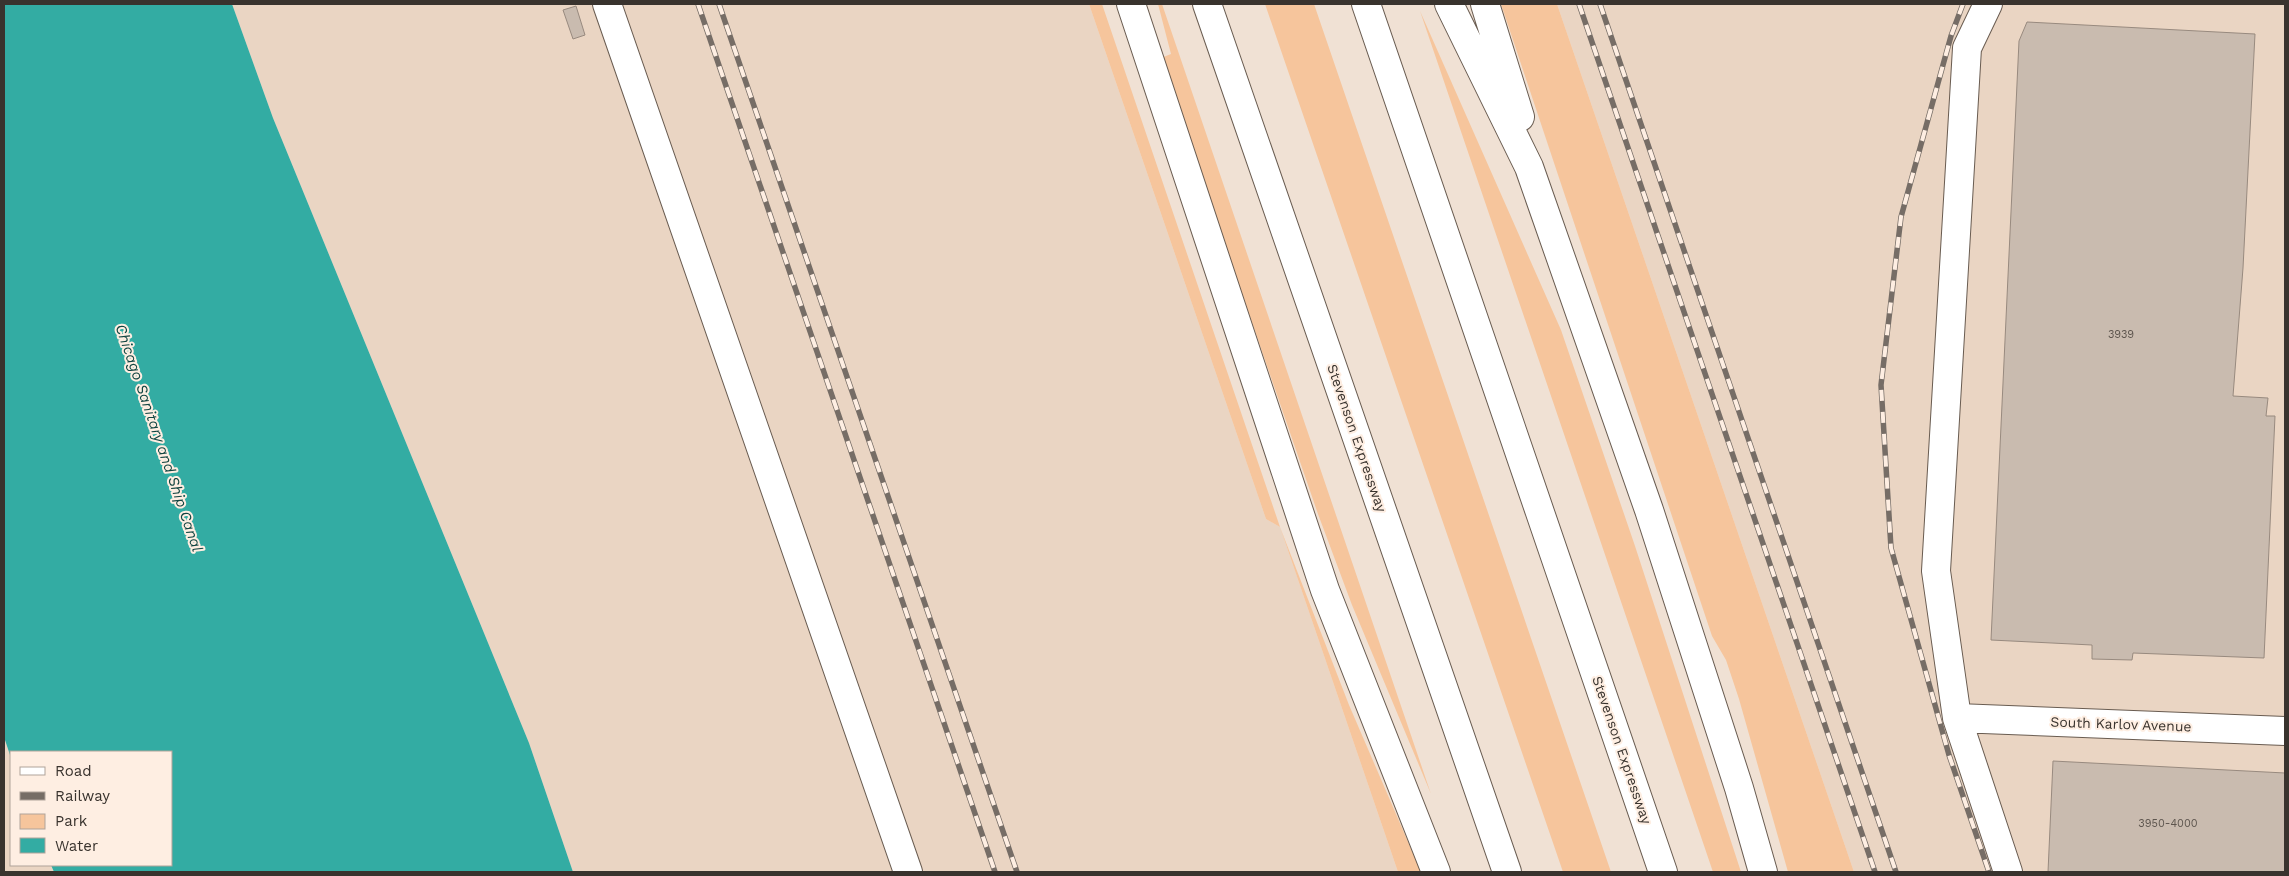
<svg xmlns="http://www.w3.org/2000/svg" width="2289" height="876" font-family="'Work Sans',sans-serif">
<rect width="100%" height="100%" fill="#f0e1d4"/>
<path fill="#ead5c3" d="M232,4H1089L1266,519L1280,527L1398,872H573L529,743L273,118Z
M1557,4H2285V872H1854Z
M4,737L11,758V865H51L54,872H4Z"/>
<path fill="#f6c59c" d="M1089,4H1102L1280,527L1349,705L1421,872H1398L1280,527L1266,519Z
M1158,4H1162L1431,794L1352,605L1318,514L1161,58L1171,54Z
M1265,4H1314L1611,872H1563Z
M1501,4H1557L1854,872H1788L1739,699L1726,660L1712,636Z
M1420,11L1561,330L1635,546L1741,872H1713Z"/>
<path fill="#33aca3" d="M4,4H232L273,118L529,743L573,872H54L51,865H171V752H11V758L4,737Z"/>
<path fill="#c9bbaf" stroke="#988a7f" d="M576,6L585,35L573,39L563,10Z
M2027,22L2255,34L2243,268L2233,396L2268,398L2266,416H2275L2264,658L2133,653L2132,660L2092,659V645L1991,640L2019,41Z
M2053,761L2285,773V872H2048Z"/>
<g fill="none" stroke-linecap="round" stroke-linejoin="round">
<g stroke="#695c51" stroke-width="30">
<path id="minor" d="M607,4L908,872
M1988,4L1967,48L1936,571L1957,718L2008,872
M1957,718L2285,731"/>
</g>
<g stroke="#695c51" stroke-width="30">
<path id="highway" d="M1131,4L1325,590L1436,872
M1207,4L1507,872
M1366,4L1663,872
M1449,4L1529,167L1649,510L1739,788L1763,872
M1485,4L1520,117"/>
</g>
<use href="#minor" stroke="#fff" stroke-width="28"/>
<use href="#highway" stroke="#fff" stroke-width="28"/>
<g stroke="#766d66" stroke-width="5.5">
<path id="rail" d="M698,4L995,872
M719,4L1017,872
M1579,4L1875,872
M1600,4L1896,872
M1963,4L1951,36L1901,217L1881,385L1891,548L1949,755L1989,872"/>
</g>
<use href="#rail" stroke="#feeee2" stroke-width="4" stroke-dasharray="11" stroke-linecap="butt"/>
</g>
<g text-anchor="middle" stroke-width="4" stroke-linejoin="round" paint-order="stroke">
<g font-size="11" fill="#5d554e">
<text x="2121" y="338">3939</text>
<text x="2168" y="827">3950-4000</text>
</g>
<g font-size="14" fill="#39332e" stroke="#feeee2">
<text transform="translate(1357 438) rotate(71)" y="5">Stevenson Expressway</text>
<text transform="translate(2121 724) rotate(2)" y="5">South Karlov Avenue</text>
<text transform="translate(1622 750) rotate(71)" y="5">Stevenson Expressway</text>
</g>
<g font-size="15" font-style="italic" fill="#104440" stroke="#feeee2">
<text transform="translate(159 438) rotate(71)" y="5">Chicago Sanitary and Ship Canal</text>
</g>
</g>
<rect width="2289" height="876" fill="none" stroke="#39332e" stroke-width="10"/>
<rect x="10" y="751" width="162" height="115" fill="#feeee2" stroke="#afa39a"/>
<rect x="20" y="767" width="25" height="8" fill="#ffffff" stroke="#afa39a"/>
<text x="55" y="776" font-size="15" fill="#39332e">Road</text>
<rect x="20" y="792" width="25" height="8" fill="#766d66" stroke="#afa39a"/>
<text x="55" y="801" font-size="15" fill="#39332e">Railway</text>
<rect x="20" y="814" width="25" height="15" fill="#f6c59c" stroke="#afa39a"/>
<text x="55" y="826" font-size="15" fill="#39332e">Park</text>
<rect x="20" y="838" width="25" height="15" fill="#33aca3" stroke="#afa39a"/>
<text x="55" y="851" font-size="15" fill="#39332e">Water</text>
</svg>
